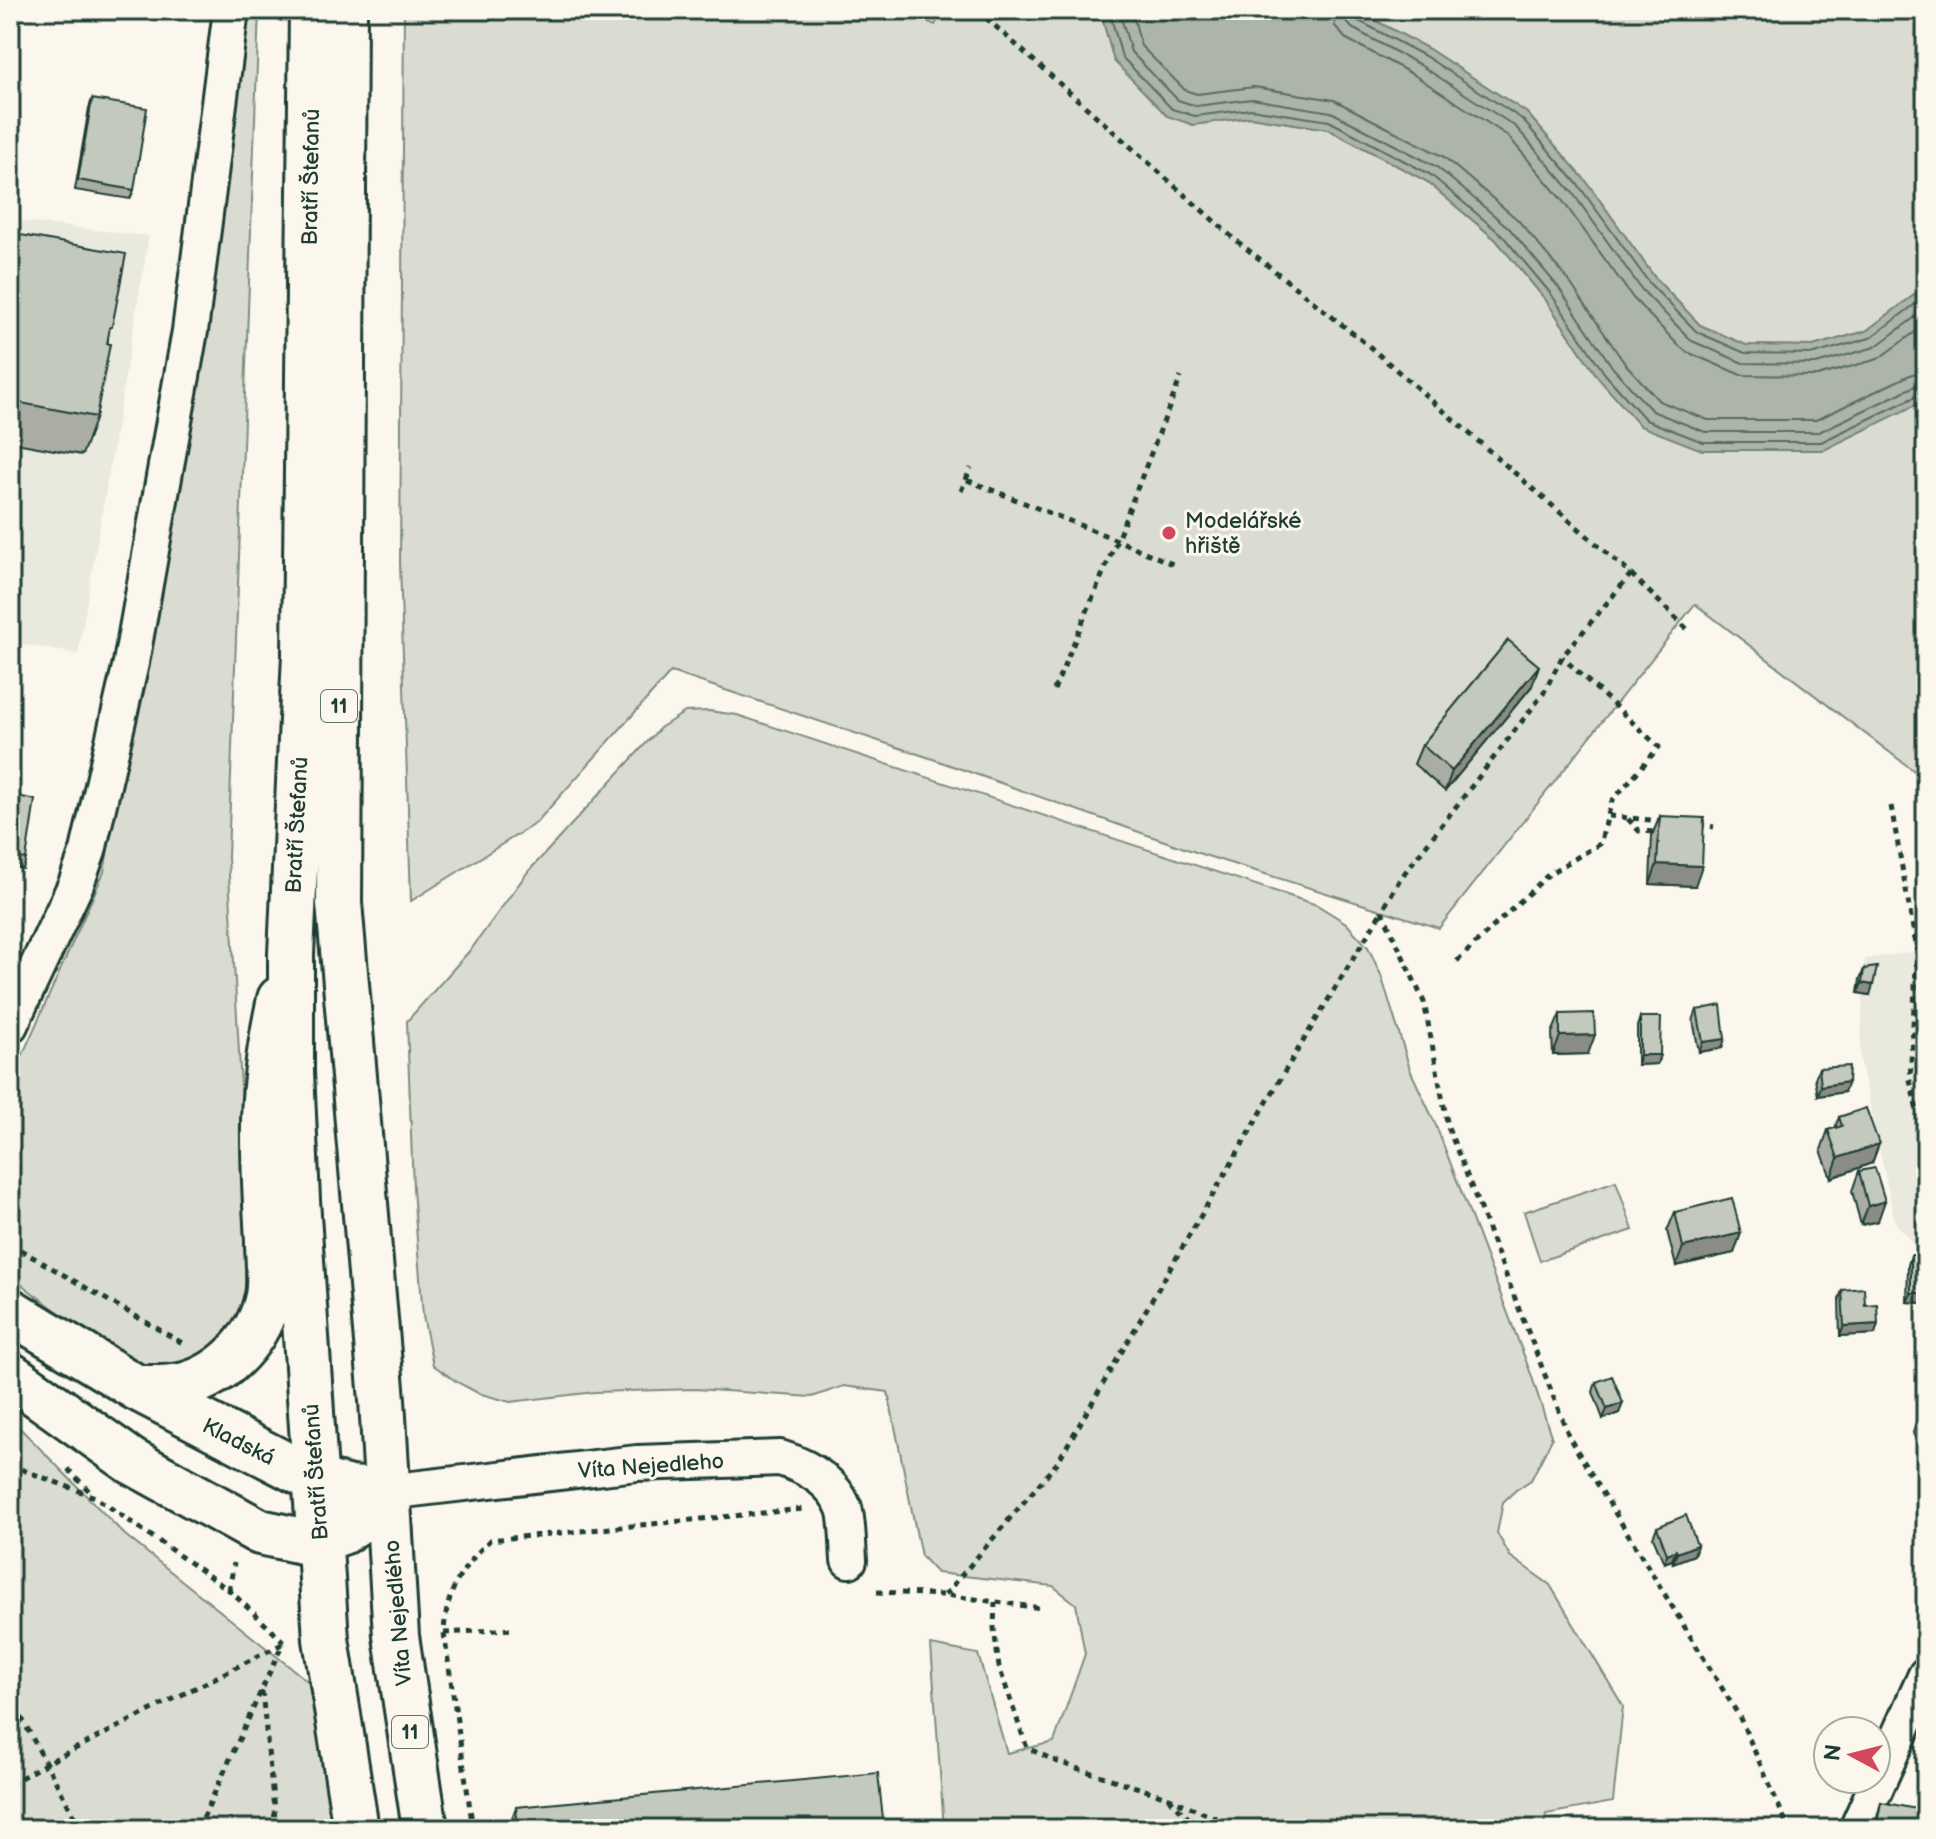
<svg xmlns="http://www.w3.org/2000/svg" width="1936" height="1839" font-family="'Balsamiq Sans',sans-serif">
<rect width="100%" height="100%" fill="#fbf7ec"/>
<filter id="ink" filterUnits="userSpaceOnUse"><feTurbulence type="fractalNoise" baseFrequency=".0125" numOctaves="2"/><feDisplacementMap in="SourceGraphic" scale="16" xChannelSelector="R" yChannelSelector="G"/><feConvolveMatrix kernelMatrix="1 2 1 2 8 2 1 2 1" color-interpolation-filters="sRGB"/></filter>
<g filter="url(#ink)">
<path fill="#eae9de" d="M10,220L149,236L78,654L10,642Z
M1926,950V1260L1895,1222L1860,1058L1865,959Z"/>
<path fill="#dbdcd1" stroke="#7d8c82" stroke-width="2" d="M244,10H259L228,857L249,1229V1278L243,1308L223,1343L192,1366L157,1369L125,1362L10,1276V1083L104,872L131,720Z
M404,10H903L935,25L942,10H1100L1114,61L1193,125L1250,117L1328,129L1426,181L1496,240L1545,299L1599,379L1641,426L1920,404L1926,400V780L1695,604L1439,928L1204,855L930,758L671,672L536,823L411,901L400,563Z
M1356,10H1926V286L1866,331L1813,346L1746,345L1700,325L1656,279L1586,181L1527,113L1429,49Z
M709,711L737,715L1317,905L1346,923L1368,947L1381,975L1411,1072L1435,1123L1531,1374L1552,1439L1531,1480L1516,1490L1503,1502L1497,1533L1510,1556L1550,1585L1623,1706L1613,1802L1546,1814L1543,1829H944L931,1645L978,1654L1007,1753L1054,1742L1085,1654L1076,1604L1053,1586L937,1573L921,1556L888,1392L844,1386L812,1397L695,1389L595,1392L510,1402L478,1393L457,1382L433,1365L423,1316L413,1189L407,1021L472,948L527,873L660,728L685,712Z
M1616,1181L1633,1230L1540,1261L1524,1212Z
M10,1418L125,1535L310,1683L334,1829H10Z"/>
<path fill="#adb4aa" stroke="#74847b" stroke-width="2" d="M1100,10H1356L1429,49L1527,113L1586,181L1656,279L1700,325L1746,345L1813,346L1866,331L1926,286V400L1824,450H1702L1640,426L1599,379L1545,299L1496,240L1426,181L1328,129L1250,117L1193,125L1167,116L1114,61Z"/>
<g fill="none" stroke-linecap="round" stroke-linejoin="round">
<path stroke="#586d63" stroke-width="2" d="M1109,10L1122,57L1172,109L1195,116L1251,109L1329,121L1431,175L1502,235L1551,294L1605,374L1646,420L1703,442H1821L1919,395L1926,394
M1119,10L1131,52L1178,100L1196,106L1252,99L1331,112L1437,167L1509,228L1559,288L1613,368L1652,411L1705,432H1819L1915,386L1926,384
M1132,10L1141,46L1185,90L1197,94L1254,87L1334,100L1444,157L1518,220L1569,281L1623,361L1659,401L1708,420H1816L1912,374L1926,372
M1332,10L1335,26L1345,38L1414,75L1508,136L1562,200L1633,298L1678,345L1687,352L1741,375L1817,376L1878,359L1926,324
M1344,10L1346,21L1352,28L1420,65L1516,127L1572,192L1642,290L1692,341L1743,363L1816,364L1875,347L1926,309
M1354,10L1355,16L1359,21L1425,56L1522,119L1579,186L1650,284L1697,332L1745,353L1814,354L1870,338L1926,296"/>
<g stroke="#1f3d34" stroke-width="40">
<path id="street" d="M10,1025L76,884L88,851L131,663L190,331L231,10
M387,1492L637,1463L780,1458C806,1466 833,1481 844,1508C848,1520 848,1547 849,1560
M1857,1829L1926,1675"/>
</g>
<g stroke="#1f3d34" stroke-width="50">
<path id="secondary" d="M10,1311L137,1388L315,1480L350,1489L387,1492
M10,1375L131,1461L260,1532L302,1541L319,1540L342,1532L367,1515L387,1492
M137,1388C153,1388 169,1389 185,1385C226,1374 260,1337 268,1296C271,1279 268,1259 268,1241C266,1207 264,1172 264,1138C263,1091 270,1045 280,999"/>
</g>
<g stroke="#1f3d34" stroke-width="50">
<path id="primary" d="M312,10L305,655L291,954V1072L297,1200L326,1639L356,1829
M344,10L339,903L382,1400L396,1636L425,1829"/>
</g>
<path stroke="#1f3d34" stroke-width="5" stroke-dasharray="6 6" stroke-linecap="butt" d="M977,10L1232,237L1370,347L1631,574L1687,629
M967,480L1117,540L1177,566
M961,491L971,468
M1631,574L1562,657L1543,694L1400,879L1382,911L1424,1002L1448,1127L1570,1439L1739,1716L1789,1829
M1054,690L1117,540L1181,377
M1891,806L1917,951L1910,1080L1926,1151
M1609,816L1661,821
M1628,819L1639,831L1657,832
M1699,825L1714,827
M1457,961L1550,873L1600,844L1612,801L1659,747L1562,657
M10,1244L184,1344
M10,1465L95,1497L229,1590L284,1642
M68,1469L92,1494
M229,1590L234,1563
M877,1592L945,1595L1041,1608
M945,1595L1057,1463L1285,1071L1382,911
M995,1602L994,1628L999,1667L1027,1748L1058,1762L1167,1797L1242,1829
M444,1633L513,1629
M262,1691L276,1829
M10,1696L81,1829
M10,1784L45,1764L286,1642
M1169,1798L1199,1829
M198,1829L283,1643
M473,1829L444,1633C446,1591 461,1569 490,1540L803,1509"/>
<use href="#street" stroke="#fbf7ec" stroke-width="34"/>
<use href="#secondary" stroke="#fbf7ec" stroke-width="44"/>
<use href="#primary" stroke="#fbf7ec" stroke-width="44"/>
</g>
<path fill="#a9ada3" stroke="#1f3d34" stroke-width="2" d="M92,99L134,190L130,199L75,190L89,108Z
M10,233L108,340L96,417L82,455L10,442Z
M1532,686L1445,791L1414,764L1422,745Z
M10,794L26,859L23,869L10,866Z
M1660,816L1695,886L1650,884L1652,835Z
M1864,969L1870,995L1858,993L1860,979Z
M1697,1010L1722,1048L1699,1052L1693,1020Z
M1560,1014L1588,1054L1553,1055L1552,1033Z
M1640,1017L1660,1055L1657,1064L1637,1065V1027Z
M1819,1068L1844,1092L1818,1096L1815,1078Z
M1839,1117L1879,1144L1872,1163L1831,1178L1821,1150L1828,1130L1835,1128Z
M1859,1171L1878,1221L1861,1225L1852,1191Z
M1675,1212L1741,1233L1734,1253L1676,1266L1667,1231Z
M1911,1255H1926V1296L1924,1303L1907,1302L1908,1265Z
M1842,1290L1865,1305L1875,1334L1840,1336L1839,1300Z
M1596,1382L1623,1403L1619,1413L1603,1419L1593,1392Z
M1926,1419V1457L1923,1458L1913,1433L1916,1423Z
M1657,1527L1697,1545L1694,1555L1673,1563L1672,1560L1664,1563L1653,1537Z
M1881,1802L1926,1829H1874Z
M516,1807L884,1829H508Z"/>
<path fill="#898d85" stroke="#1f3d34" stroke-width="2" d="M1539,666L1532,686L1445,791L1452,771Z
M1657,864L1702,866L1695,886L1650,884Z
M1862,983L1873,985L1870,995L1858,993Z
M1595,1035L1588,1054L1553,1055L1560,1036Z
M1725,1039L1722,1048L1699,1052L1703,1042Z
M1640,1055H1660L1657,1064L1637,1065Z
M1848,1082L1844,1092L1818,1096L1821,1086Z
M1879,1144L1872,1163L1831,1178L1838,1158Z
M1885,1201L1878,1221L1861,1225L1868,1206Z
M1741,1233L1734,1253L1676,1266L1683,1247Z
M1911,1293H1926L1924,1303L1907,1302Z
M1878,1324L1875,1334L1840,1336L1844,1326Z
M1623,1403L1619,1413L1603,1419L1607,1409Z
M1697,1545L1694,1555L1673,1563L1677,1553Z
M1676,1550L1672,1560L1664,1563L1667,1554Z"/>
<path fill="#c4c9be" stroke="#1f3d34" stroke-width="2" d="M92,99L147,108L134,190L78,180Z
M10,233L126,254L112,327H110L107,344H110L96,417L10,401Z
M1508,640L1539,666L1452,771L1422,745Z
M10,794L35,800L26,859L10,856Z
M1660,816L1704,818L1702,866L1657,864Z
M1877,967L1873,985L1862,983L1864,969Z
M1721,1005L1725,1039L1703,1042L1697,1010Z
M1594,1013L1595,1035L1560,1036V1014Z
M1640,1017H1661L1660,1055H1640Z
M1849,1066L1848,1082L1821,1086L1819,1068Z
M1866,1108L1879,1144L1838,1158L1828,1130L1842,1126L1839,1117Z
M1875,1168L1885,1201L1868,1206L1859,1171Z
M1732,1198L1741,1233L1683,1247L1675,1212Z
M1911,1255H1926V1293H1911Z
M1864,1288L1865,1305L1877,1304L1878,1324L1844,1326L1842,1290Z
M1612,1376L1623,1403L1607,1409L1596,1382Z
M1926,1419V1446L1916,1423Z
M1686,1515L1697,1545L1677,1553L1676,1550L1667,1554L1657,1527Z
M878,1773L884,1829H518L516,1807Z
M1881,1802L1926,1811V1829H1876Z"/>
</g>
<circle fill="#d1495b" stroke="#fbf7ec" stroke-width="3" cx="1169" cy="533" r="8"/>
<g text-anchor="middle" stroke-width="6" stroke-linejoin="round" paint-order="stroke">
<g fill="#fbf7ec" stroke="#61756b" stroke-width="2">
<rect x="321" y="690" width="36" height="32" rx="6"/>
<rect x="392" y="1716" width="36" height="32" rx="6"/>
</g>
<g font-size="20" font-weight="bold" fill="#1f3d34">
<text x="339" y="713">11</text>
<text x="410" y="1739">11</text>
</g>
<g font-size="22" fill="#1f3d34" stroke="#fbf7ec">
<text transform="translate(310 177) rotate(-89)" y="8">Bratří Štefanů</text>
<text transform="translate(296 825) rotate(-87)" y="8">Bratří Štefanů</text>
<text transform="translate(239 1441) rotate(27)" y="8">Kladská</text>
<text transform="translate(651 1465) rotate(-4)" y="8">Víta Nejedleho</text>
<text transform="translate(315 1472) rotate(-94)" y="8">Bratří Štefanů</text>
<text transform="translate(397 1613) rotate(-95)" y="8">Víta Nejedlého</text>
</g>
<g font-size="22" fill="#1f3d34" stroke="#fbf7ec" text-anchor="start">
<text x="1185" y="528">Modelářské<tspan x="1185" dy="25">hřiště</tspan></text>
</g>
</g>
<rect width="1936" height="1839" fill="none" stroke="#fbf7ec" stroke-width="40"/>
<rect x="20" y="20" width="1896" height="1799" fill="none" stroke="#1f3d34" stroke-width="3" filter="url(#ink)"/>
<g transform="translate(1852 1755) rotate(277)"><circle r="38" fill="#fbf7ec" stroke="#a3ada2" stroke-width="2"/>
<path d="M0-6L14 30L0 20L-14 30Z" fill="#d1495b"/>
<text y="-12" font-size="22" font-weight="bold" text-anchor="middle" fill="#1f3d34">N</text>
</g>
</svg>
